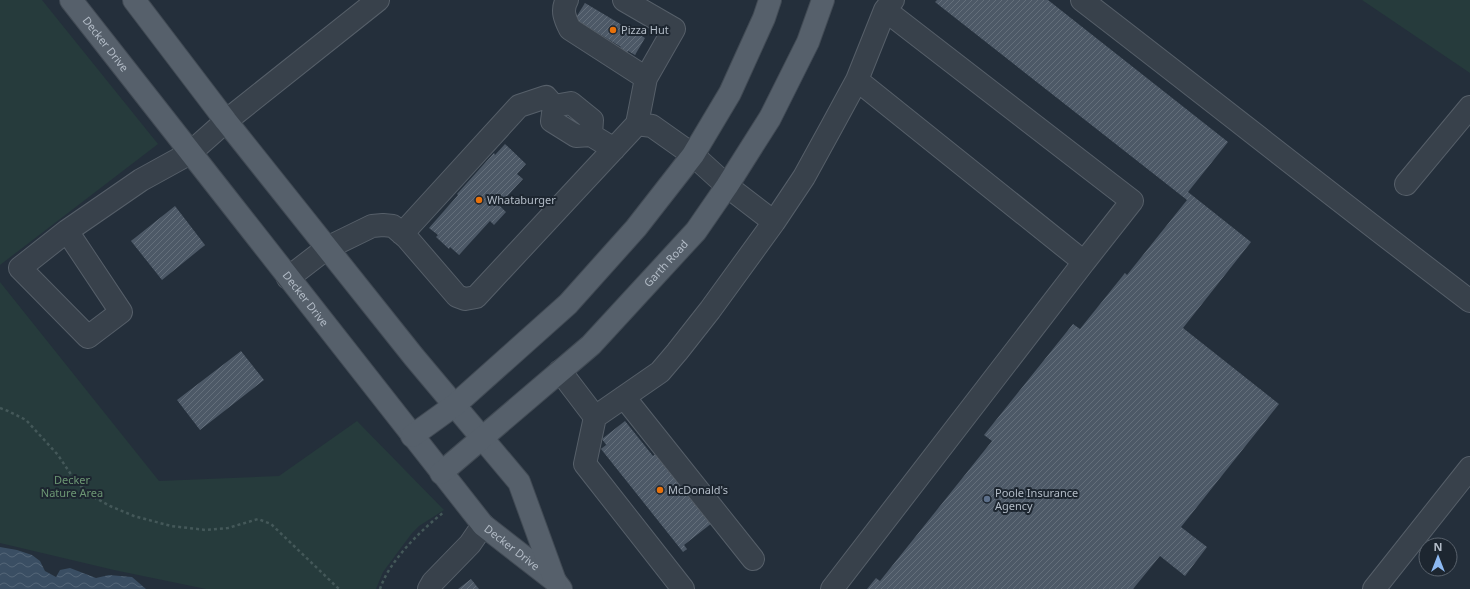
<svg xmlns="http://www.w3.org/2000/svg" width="1470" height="589" font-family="'Noto Sans',sans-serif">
<defs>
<pattern id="water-waves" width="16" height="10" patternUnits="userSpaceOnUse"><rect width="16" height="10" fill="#3a4e63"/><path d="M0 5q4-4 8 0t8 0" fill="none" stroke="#546678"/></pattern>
<pattern id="building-hatch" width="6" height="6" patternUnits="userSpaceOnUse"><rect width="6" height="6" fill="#4d5967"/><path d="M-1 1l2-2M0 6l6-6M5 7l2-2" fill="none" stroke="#646f7b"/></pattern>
</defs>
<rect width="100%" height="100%" fill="#242f3b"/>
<path fill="#263b3c" d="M0,0H42L158,144L0,265Z
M1362,0H1470V73Z
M0,282L159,481L279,476L357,421L444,510L419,526L412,533L383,572L376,589H206L114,570L0,543Z"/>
<path fill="url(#water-waves)" d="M0,547L17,550L32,555L40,561L45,571L56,577L60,570L70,568L96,578L109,575L132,577L146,589H0Z"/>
<path fill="url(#building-hatch)" d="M937,0H1048L1228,142L1188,192L1251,242L1183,328L1279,404L1181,527L1207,547L1185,576L1160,556L1133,589H867L876,578L880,581L992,441L984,435L1073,324L1080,329L1125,273L1127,275L1187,200L935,2Z
M585,3L627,28L628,27L645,38L635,55L628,51L627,53L620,49L621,47L575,19Z
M505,144L526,164L517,174L523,179L499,205L506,212L494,225L490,221L459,255L450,247L449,249L436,237L438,235L429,228L458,195L457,194L494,153L495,155Z
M175,206L205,245L162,280L131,241Z
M241,351L264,380L200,430L177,400Z
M625,421L653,456L657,453L712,523L684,545L687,549L683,552L601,449L606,445L607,446L602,439Z
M471,579L479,589H458Z"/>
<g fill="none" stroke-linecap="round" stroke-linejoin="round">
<g stroke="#565f69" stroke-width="24">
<path id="minor" d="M567,0C561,10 565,19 570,29L646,78
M624,0L674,29L646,78L637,124
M1082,0C1212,100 1340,202 1470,301
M885,10L1132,201L1084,262
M554,106L571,103L592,120L591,135
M1406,184L1470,107
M67,231L20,268L88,337L121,312L67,231L141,180L190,153L226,121L378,0
M402,234L519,106L546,97L554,106L552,121L576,136L591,135L614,149
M288,278L327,248L372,226L383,225L393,226L407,238L457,296L465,299L476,297L637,124L652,126L693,155L727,186L774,222
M560,371L595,417L585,464L683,589
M624,397L753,559
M595,417L660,372L677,352L710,310L774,222L804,177L832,126L857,80L885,10L893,0
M429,589L433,582L470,544L483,525
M832,589L1084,262L857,80
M1374,589L1470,468"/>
</g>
<g stroke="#414a54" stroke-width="24">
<g id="major">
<path id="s1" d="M71,0L483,525L555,581L561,589"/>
<path d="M134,0L226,121L414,357L519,482L555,581"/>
<path d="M412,436L455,405L568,304L636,228L693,155L730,93L764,18L770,0"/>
<path id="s2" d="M441,473L591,345L696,231L727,186L770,118L808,42L823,0"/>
</g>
</g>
<path stroke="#445859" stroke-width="2.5" stroke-dasharray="3 3" stroke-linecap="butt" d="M0,408L8,411L26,420L58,455L72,476L88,494L110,506L134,516L171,526L206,530L228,528L258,519L271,524L339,589
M380,589C389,561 421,530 444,512"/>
<use href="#minor" stroke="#38414b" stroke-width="22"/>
<use href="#major" stroke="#56606b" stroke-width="22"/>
</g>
<g fill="#e8710a" stroke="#1d2630" stroke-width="1.5">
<circle cx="613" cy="30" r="4"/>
<circle cx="479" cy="200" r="4"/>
<circle cx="660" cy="490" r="4"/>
</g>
<circle fill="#5c6f8a" stroke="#1d2630" stroke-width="1.5" cx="987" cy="499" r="4"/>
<g text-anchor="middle" stroke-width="4" stroke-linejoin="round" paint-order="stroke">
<g font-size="11" fill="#b3bcc7" stroke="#1d2630" text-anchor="start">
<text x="621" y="34">Pizza Hut</text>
<text x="487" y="204">Whataburger</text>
<text x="668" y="494">McDonald's</text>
<text x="995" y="497">Poole Insurance<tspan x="995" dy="13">Agency</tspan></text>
</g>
<g font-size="11" fill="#b3bcc7" stroke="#1d2630">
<text dy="4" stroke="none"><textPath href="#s1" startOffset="56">Decker Drive</textPath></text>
<text dy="4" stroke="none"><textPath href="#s2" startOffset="308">Garth Road</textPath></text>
<text dy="4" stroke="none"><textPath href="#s1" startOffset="380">Decker Drive</textPath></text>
<text dy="4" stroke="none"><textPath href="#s1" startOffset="704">Decker Drive</textPath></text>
</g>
<g font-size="11" fill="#6c9673" stroke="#1d2630">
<text x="72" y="484">Decker<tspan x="72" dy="13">Nature Area</tspan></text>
</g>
</g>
<g transform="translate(1438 557)"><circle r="19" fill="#1d2630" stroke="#59626c"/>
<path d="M0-3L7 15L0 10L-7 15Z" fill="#8db9f2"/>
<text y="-6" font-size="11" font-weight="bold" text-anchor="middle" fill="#b3bcc7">N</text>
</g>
</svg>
